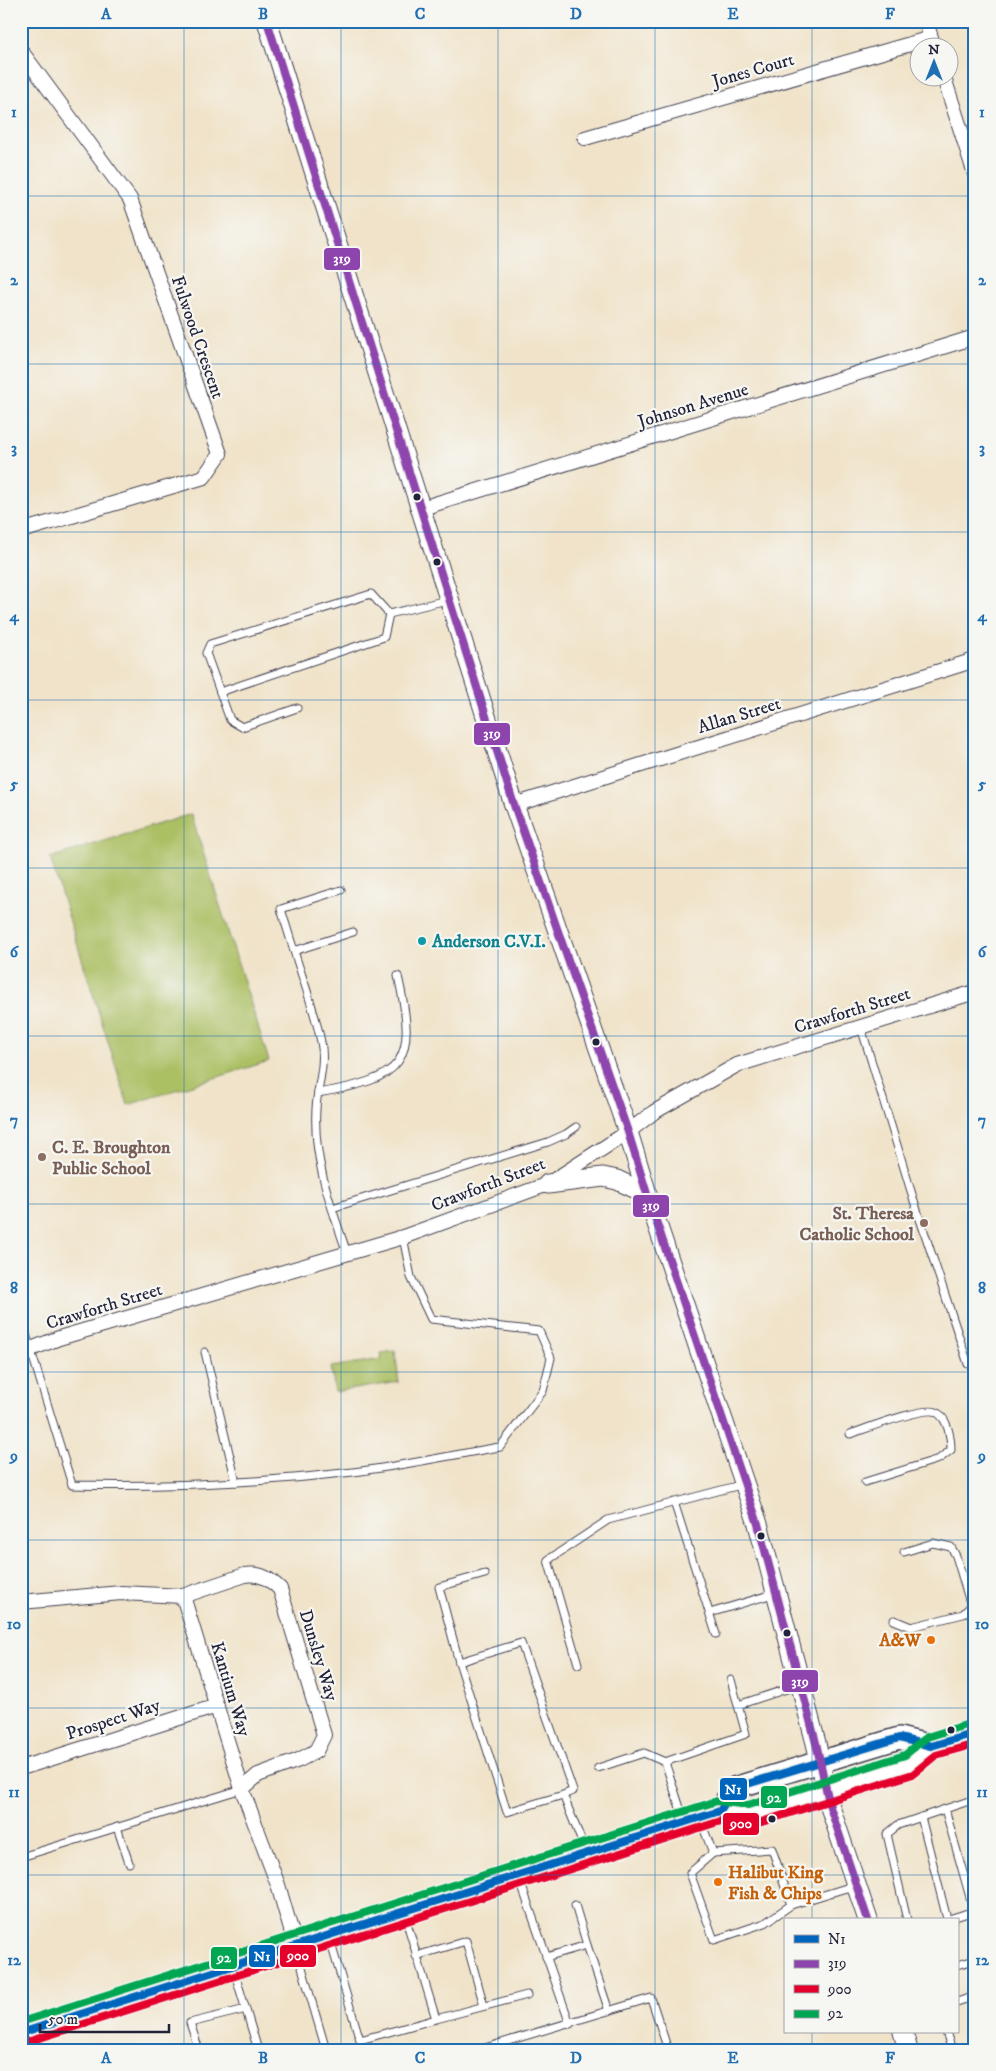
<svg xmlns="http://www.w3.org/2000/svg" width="996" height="2071" font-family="'IM FELL DW Pica',serif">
	<rect width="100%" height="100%" fill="#f6f6f2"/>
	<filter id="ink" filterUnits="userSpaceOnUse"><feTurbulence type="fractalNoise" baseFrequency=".02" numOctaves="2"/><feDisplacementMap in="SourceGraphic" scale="10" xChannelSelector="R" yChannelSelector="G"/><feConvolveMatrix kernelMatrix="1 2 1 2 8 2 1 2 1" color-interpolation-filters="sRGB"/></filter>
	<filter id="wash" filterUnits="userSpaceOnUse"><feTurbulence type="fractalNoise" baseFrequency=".0096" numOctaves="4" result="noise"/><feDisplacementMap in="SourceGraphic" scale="20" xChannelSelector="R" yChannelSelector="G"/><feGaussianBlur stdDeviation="1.12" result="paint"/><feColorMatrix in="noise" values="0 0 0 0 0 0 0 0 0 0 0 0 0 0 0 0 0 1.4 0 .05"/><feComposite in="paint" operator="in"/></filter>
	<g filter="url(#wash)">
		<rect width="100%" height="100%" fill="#f0e3c9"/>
		<!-- green -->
		<g fill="#abbf63" stroke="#66704f">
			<polygon points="191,814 269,1061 128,1105 50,858"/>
			<polygon points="395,1351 399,1382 335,1392 331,1367 382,1359 381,1353"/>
		</g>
	</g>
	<g filter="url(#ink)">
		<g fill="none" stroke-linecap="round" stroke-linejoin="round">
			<defs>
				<g id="lane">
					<polygon points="371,594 389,614 384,637 220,692 206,653 210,644"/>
					<polyline points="389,614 447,600"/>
					<polyline points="220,692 230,720 242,727 297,708"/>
					<polyline points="294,951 281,909 341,890"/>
					<polyline points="861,1027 914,1201 968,1364"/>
					<path d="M 318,1093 C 405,1078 418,1063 398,976"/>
					<polyline points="332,1208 548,1142 566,1134 576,1127"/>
					<path d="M 347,1253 C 331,1206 313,1160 316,1109 C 317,1087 326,1064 321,1042 C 315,1011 303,980 294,951 L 353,932"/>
					<path d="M 21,1318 L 72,1485 C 166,1487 260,1483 353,1472 C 402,1466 451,1455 500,1447 L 543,1391 L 551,1358 L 539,1331 L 431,1319 L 411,1277 L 403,1237"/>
					<polyline points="205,1352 236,1482"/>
					<path d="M 850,1434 C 865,1429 925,1406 936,1412 C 948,1418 951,1438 951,1450 L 939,1459 L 865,1482"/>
					<polyline points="674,1502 716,1634"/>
					<polyline points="710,1613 776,1593"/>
					<polyline points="894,1620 911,1627 963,1614 971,1606 956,1556 951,1547 933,1543 904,1552"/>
					<polyline points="459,1662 439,1587 485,1574"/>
					<polyline points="578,1664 548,1560 608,1520 744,1484"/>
					<polyline points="738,1705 799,1685"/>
					<polyline points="598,1768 644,1753 665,1762"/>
					<polyline points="563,1795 573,1791 521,1643 459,1662 507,1812 563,1795 586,1852"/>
					<polyline points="975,1799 945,1809 975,1915"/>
					<polyline points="921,1817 947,1919"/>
					<polyline points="700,1819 713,1853 772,1849 791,1905 856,1885"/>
					<polyline points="684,1820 665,1762 746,1734 731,1680"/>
					<polyline points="117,1827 129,1863"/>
					<polyline points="713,1853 690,1873 714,1940 765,1923 791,1905"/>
					<polyline points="21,1857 242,1789"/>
					<polyline points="519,1878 570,2024"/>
					<polyline points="404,1913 436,2019 527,1995"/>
					<polyline points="907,1920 887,1834 898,1825 945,1809"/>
					<polyline points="946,1920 974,1911"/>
					<polyline points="329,1937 360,2040 436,2019"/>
					<polyline points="587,1945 609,2011"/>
					<polyline points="296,1947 326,2050"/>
					<polyline points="416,1956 466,1941 484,2006"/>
					<polyline points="546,1957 587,1945 575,1905"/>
					<polyline points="957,1965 975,1960"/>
					<polyline points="233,1967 258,2050"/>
					<polyline points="957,2002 975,1996"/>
					<polyline points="946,2032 952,2050"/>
					<polyline points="199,2050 190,2023 246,2009"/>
					<polyline points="478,2050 651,1998 668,2050"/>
				</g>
				<g id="street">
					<polyline points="926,21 934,48"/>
					<polyline points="21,51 130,199 220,454 204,477 21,531"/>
					<polyline points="944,78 975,174"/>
					<polyline points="585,138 931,38"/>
					<polyline points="422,508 975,337"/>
					<polyline points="514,805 975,660"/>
					<polyline points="21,1353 59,1338 403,1237 548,1184 628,1132 654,1112 737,1065 975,992"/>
					<path d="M 183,1596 L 245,1575 C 260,1573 269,1578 280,1589 L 324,1735 L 316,1751 L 299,1760 L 258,1775 L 242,1789"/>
					<polyline points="21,1602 121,1593 183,1596 242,1789 278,1885 296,1947"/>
					<polyline points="21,1768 217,1706"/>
				</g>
				<g id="secondary">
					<polyline points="267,21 514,805 628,1132 647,1194 758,1524 816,1743 830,1807 868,1920"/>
					<polyline points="548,1184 603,1177 617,1180 647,1194"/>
					<polyline points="903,2032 908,2050"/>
				</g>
				<g id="primary">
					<polyline points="720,1811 734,1788 899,1738 931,1746"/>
					<polyline points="21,2033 720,1811 749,1815 910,1764 931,1746 975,1733"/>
				</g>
			</defs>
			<!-- lane casing -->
			<use href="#lane" stroke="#413f50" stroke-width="9"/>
			<!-- street casing -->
			<use href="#street" stroke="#413f50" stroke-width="16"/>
			<!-- secondary casing -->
			<use href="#secondary" stroke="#413f50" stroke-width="21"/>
			<!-- primary casing -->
			<use href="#primary" stroke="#413f50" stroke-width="24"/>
			<!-- lane -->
			<use href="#lane" stroke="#fff" stroke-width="7"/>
			<!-- street -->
			<use href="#street" stroke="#fff" stroke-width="14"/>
			<!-- secondary -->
			<use href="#secondary" stroke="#fff" stroke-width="19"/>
			<!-- primary -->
			<use href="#primary" stroke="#fff" stroke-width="21"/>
			<defs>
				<polyline id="bus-1" points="21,2033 720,1811 734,1788 899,1738 931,1746 975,1733"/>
				<polyline id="bus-2" points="267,21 514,805 628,1132 647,1194 758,1524 816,1743 830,1807 868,1920"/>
				<polyline id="bus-3" points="24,2043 721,1821 752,1825 913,1774 936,1755 975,1744"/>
				<polyline id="bus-4" points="21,2022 717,1801 748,1805 905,1755 927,1737 972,1723"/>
			</defs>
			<!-- bus-1 casing -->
			<use href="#bus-1" stroke="#f6f6f2" stroke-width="11"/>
			<!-- bus-2 casing -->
			<use href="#bus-2" stroke="#f6f6f2" stroke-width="11"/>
			<!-- bus-3 casing -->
			<use href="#bus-3" stroke="#f6f6f2" stroke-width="11"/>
			<!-- bus-4 casing -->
			<use href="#bus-4" stroke="#f6f6f2" stroke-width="11"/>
			<!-- bus-1 -->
			<use href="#bus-1" stroke="#0065bd" stroke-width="8"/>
			<!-- bus-2 -->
			<use href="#bus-2" stroke="#8e44ad" stroke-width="8"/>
			<!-- bus-3 -->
			<use href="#bus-3" stroke="#e4002b" stroke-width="8"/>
			<!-- bus-4 -->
			<use href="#bus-4" stroke="#00a651" stroke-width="8"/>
		</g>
	</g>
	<!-- grid -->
	<path fill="none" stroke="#1f6fb2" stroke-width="1" stroke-opacity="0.55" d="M 184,21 L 184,2050M 341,21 L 341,2050M 498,21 L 498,2050M 655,21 L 655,2050M 812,21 L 812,1920M 21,196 L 975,196M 21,364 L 975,364M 21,532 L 975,532M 21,700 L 975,700M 21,868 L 975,868M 21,1036 L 975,1036M 21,1204 L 975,1204M 21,1372 L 975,1372M 21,1540 L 975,1540M 21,1708 L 975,1708M 21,1875 L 975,1875M 812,2032 L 812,2050"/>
	<!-- markers -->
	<g fill="#22223b" stroke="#f6f6f2" stroke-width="2">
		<circle cx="417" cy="497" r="4.5"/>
		<circle cx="437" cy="562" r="4.5"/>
		<circle cx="596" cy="1042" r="4.5"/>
		<circle cx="761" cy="1536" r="4.5"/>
		<circle cx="787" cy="1633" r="4.5"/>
		<circle cx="951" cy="1730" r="4.5"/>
		<circle cx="772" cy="1819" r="4.5"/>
	</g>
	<circle fill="#0f9aa8" stroke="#f6f6f2" stroke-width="2" cx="422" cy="941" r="5"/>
	<g fill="#8d6e63" stroke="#f6f6f2" stroke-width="2">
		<circle cx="42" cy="1157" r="5"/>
		<circle cx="924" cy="1223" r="5"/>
	</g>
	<g fill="#e8710a" stroke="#f6f6f2" stroke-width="2">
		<circle cx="931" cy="1640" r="5"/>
		<circle cx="718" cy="1882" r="5"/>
	</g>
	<g text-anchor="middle" stroke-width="4.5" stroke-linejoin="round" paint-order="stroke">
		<!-- street labels -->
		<g font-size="18" fill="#22223b" stroke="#f6f6f2">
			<text transform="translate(753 70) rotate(-16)" y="6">Jones Court</text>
			<text transform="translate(198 337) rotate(71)" y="6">Fulwood Crescent</text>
			<text transform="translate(693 405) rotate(-17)" y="6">Johnson Avenue</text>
			<text transform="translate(739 715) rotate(-17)" y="6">Allan Street</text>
			<text transform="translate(852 1010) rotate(-17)" y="6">Crawforth Street</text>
			<text transform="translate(488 1184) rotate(-21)" y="6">Crawforth Street</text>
			<text transform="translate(104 1306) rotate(-17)" y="6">Crawforth Street</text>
			<text transform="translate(319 1655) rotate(73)" y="6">Dunsley Way</text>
			<text transform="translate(231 1689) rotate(73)" y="6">Kantium Way</text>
			<text transform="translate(113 1719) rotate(-18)" y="6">Prospect Way</text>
		</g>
		<!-- culture labels -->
		<g font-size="18" font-weight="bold" fill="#0d838f" stroke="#f6f6f2" text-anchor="start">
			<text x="432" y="947">Anderson C.V.I.</text>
		</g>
		<!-- education labels -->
		<g font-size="18" font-weight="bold" fill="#785e54" stroke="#f6f6f2" text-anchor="start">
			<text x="52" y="1153">C. E. Broughton<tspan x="52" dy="21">Public School</tspan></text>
			<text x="914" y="1219" text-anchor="end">St. Theresa<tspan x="914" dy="21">Catholic School</tspan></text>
		</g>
		<!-- food labels -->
		<g font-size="18" font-weight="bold" fill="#c56008" stroke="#f6f6f2" text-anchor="end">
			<text x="921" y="1646">A&amp;W</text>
			<text x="728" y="1878" text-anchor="start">Halibut King<tspan x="728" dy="21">Fish &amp; Chips</tspan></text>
		</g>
	</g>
	<g stroke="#f6f6f2" stroke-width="2">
		<rect x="323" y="247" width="38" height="24" rx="5" fill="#8e44ad"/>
		<rect x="473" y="722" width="38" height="24" rx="5" fill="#8e44ad"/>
		<rect x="632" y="1194" width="38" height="24" rx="5" fill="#8e44ad"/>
		<rect x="781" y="1669" width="38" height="24" rx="5" fill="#8e44ad"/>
		<rect x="719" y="1777" width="29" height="24" rx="5" fill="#0065bd"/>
		<rect x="760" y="1785" width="28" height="24" rx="5" fill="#00a651"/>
		<rect x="722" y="1812" width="38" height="24" rx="5" fill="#e4002b"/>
		<rect x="279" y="1944" width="38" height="24" rx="5" fill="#e4002b"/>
		<rect x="248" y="1944" width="28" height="24" rx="5" fill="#0065bd"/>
		<rect x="210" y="1946" width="28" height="24" rx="5" fill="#00a651"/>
	</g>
	<g font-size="14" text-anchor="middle" font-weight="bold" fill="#fff">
		<text x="342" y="263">319</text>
		<text x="492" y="738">319</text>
		<text x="651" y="1210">319</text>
		<text x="800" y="1686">319</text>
		<text x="733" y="1794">N1</text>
		<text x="774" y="1802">92</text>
		<text x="741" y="1828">900</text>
		<text x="298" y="1960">900</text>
		<text x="262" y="1961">N1</text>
		<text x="224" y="1962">92</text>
	</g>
	<!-- margin -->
	<rect width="996" height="2071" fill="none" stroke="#f6f6f2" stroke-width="55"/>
	<!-- legend -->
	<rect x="784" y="1918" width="175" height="115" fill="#f6f6f2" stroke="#a1a1a9"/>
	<rect x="794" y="1935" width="25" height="8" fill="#0065bd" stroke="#a1a1a9"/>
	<text x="828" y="1944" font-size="15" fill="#22223b">N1</text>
	<rect x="794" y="1960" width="25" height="8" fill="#8e44ad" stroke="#a1a1a9"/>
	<text x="828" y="1968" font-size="15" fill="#22223b">319</text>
	<rect x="794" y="1985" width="25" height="8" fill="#e4002b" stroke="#a1a1a9"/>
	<text x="828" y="1994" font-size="15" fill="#22223b">900</text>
	<rect x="794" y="2010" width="25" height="8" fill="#00a651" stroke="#a1a1a9"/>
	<text x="828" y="2018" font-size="15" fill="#22223b">92</text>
	<!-- north arrow -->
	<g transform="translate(934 62)"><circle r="24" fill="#f6f6f2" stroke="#a1a1a9"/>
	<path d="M0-4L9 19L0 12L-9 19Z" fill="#1f6fb2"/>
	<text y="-8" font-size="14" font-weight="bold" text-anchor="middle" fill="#22223b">N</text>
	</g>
	<!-- scale -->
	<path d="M40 2024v8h129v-8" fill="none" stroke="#22223b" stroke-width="2.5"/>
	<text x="48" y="2024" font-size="15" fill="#22223b" stroke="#f6f6f2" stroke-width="4" paint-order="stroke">50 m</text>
	<rect x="28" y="28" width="940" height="2016" fill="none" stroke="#1f6fb2" stroke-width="2"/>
	<g font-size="16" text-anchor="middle" font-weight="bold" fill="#1f6fb2">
		<text x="106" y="19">A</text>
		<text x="263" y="19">B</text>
		<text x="420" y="19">C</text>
		<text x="576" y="19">D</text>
		<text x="733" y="19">E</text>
		<text x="890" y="19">F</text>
		<text x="14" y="117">1</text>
		<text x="982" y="117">1</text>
		<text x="14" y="285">2</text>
		<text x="982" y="285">2</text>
		<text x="14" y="453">3</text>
		<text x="982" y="453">3</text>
		<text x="14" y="621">4</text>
		<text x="982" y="621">4</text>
		<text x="14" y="789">5</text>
		<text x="982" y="789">5</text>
		<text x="14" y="957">6</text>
		<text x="982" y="957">6</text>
		<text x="14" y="1125">7</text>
		<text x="982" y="1125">7</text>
		<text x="14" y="1293">8</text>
		<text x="982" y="1293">8</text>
		<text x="14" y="1461">9</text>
		<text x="982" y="1461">9</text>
		<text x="14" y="1629">10</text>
		<text x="982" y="1629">10</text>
		<text x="14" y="1797">11</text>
		<text x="982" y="1797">11</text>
		<text x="14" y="1965">12</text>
		<text x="982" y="1965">12</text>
		<text x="106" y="2063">A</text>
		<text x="263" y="2063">B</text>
		<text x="420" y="2063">C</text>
		<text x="576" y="2063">D</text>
		<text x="733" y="2063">E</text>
		<text x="890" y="2063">F</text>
	</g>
</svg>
